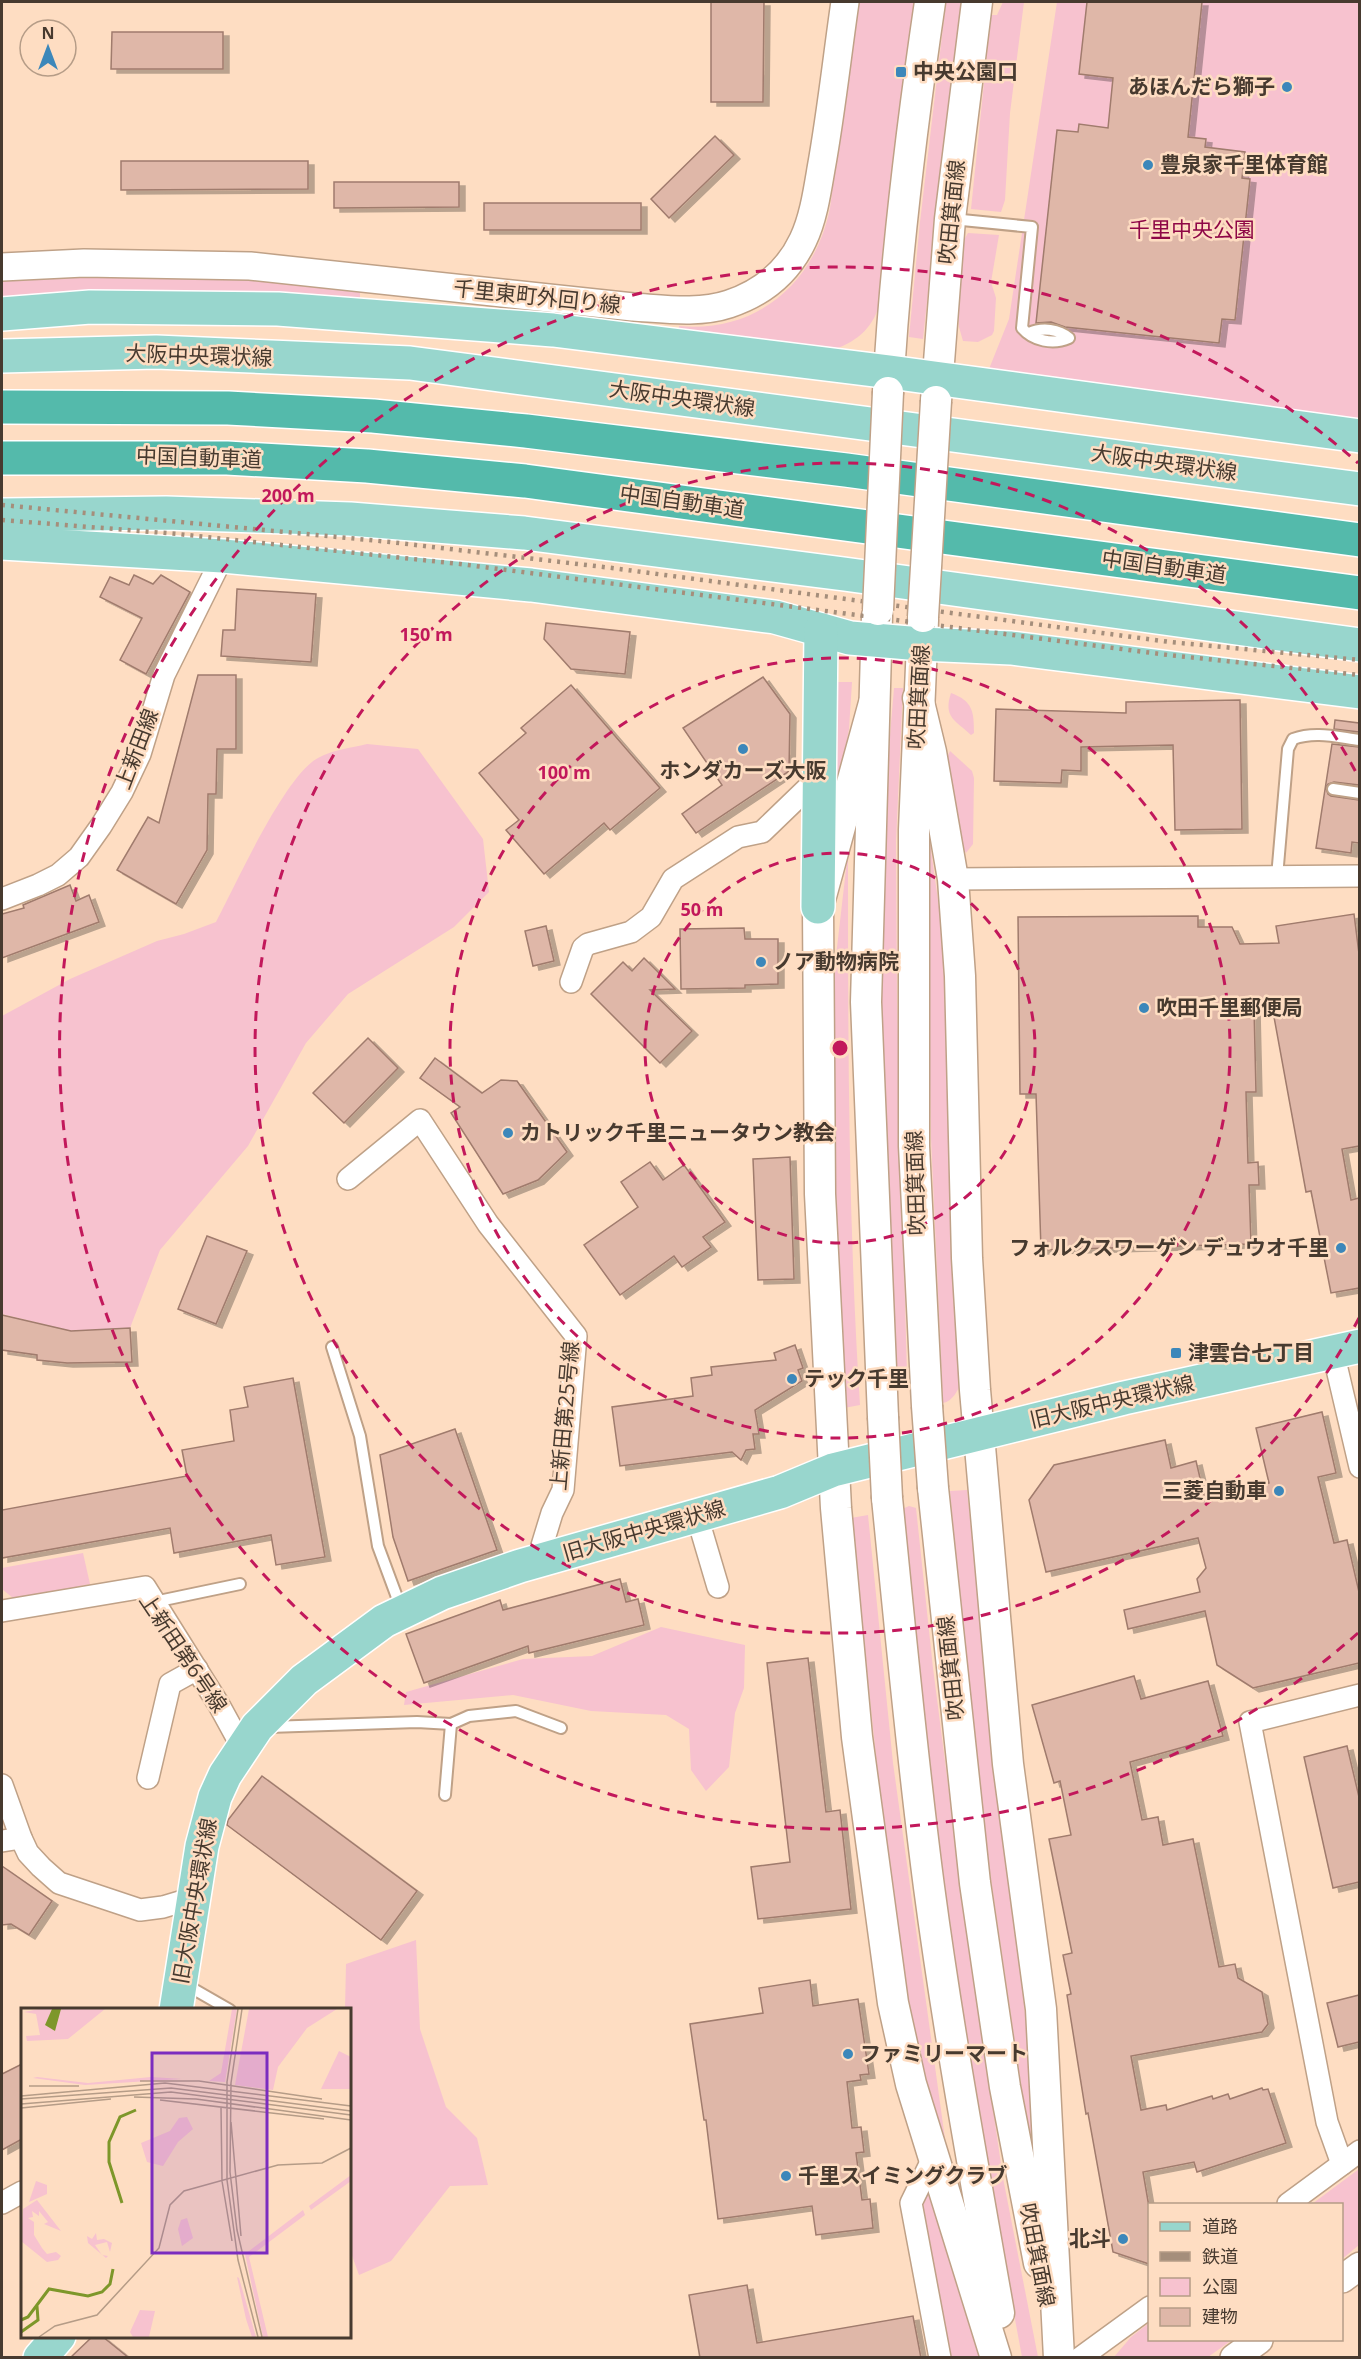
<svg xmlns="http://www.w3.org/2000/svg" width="1361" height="2359" font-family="'Open Sans','Noto Sans JP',sans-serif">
	<defs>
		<filter id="shadow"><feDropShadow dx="6" dy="4" stdDeviation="0" flood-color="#0004"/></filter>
	</defs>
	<rect width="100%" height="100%" fill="#feddc2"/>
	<!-- green -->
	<g fill="#f7c2cf">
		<path d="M 858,2 L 915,2 L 880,301 C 875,326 858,341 835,349 L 679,332 L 679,326 C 757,333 815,283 830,208 Z"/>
		<polygon points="946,2 963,2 946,124 923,339 909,337 920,222"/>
		<polygon points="1003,2 1024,2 1010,113 1005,200 1001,212 971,209 991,15 997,15"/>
		<polygon points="1057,2 1359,2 1359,423 989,369 1009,319"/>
		<polygon points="968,233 999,235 991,282 996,298 994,331 992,335 978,342 963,341 959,327 958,312 964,240"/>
		<polygon points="113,276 262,280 360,290 360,300 2,303 2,279"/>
		<polygon points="832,682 852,682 849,729 840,778 835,784"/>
		<polygon points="894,688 903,688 896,842 897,1001 907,1375 894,1374 880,982 886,783"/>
		<path d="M 951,693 C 973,701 974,712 974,733 L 971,735 C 955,720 943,717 951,693 Z"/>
		<path d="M 367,744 L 418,749 L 483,839 L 489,892 L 454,927 L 348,994 L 306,1043 L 248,1146 L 160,1250 L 130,1328 L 71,1331 L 2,1314 L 2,1016 L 70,979 L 157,941 L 184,934 L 216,922 C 235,886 285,775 318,758 C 332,750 351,748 367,744 Z"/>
		<polygon points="950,751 972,771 974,778 973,844 966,853 958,840 946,759"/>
		<path d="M 930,843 L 941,922 L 948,995 L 962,1382 C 957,1391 953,1401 943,1403 L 931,1138 L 928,959 Z"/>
		<path d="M 848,852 C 848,1036 848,1221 860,1405 L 844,1408 L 832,1091 L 833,982 Z"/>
		<polygon points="967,1490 993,1733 1019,1953 1030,2064 1036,2187 976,1776 950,1491"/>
		<polygon points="909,1506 916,1508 933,1668 964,1909 1003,2178 1038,2357 1022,2357 989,2180 946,1916 900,1510"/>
		<polygon points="868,1515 893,1763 950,2175 911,2029 892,1909 851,1518"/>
		<polygon points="83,1553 90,1584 54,1592 13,1598 2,1589 2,1568"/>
		<polygon points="661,1627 745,1645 744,1688 735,1713 729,1767 706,1791 691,1770 689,1729 666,1715 591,1711 513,1695 404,1705 406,1692 523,1659 592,1656"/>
		<polygon points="416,1940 420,2029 446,2107 477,2138 488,2185 450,2186 391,2261 359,2275 350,2250 350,2010 345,2009 346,1964"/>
		<polygon points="1359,2169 1359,2245 1342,2259 1342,2204 1312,2204"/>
		<polygon points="930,2185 980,2357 951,2357 922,2203"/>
		<polygon points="1149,2323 1150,2340 1232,2340 1208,2357 1114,2357 1131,2337"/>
	</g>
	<!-- building -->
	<g fill="#dfb7a8" stroke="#a07b6d" stroke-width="1.5" filter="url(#shadow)">
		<polygon points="711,2 764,2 763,102 711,102"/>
		<polygon points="1087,2 1202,2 1188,137 1206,139 1205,147 1245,152 1242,178 1250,179 1235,320 1222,319 1219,343 1065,327 1051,322 1036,323 1057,130 1078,132 1079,124 1108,128 1113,78 1079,74"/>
		<polygon points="112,32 223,32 223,69 111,69"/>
		<polygon points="715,136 734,155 669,218 651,199"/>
		<polygon points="121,161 308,161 308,189 121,190"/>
		<polygon points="334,182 459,182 459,207 334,208"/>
		<rect x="484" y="203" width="157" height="27"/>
		<polygon points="134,575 153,584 161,575 190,592 146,674 120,660 142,618 100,597 110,577 129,585"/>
		<polygon points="237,589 316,594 311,662 221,656 223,630 235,630"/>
		<polygon points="546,623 630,632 625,674 571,669 544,639"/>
		<polygon points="198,675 236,675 236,749 217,749 216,794 208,794 207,850 176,904 117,870 148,817 159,823"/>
		<polygon points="763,677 790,714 789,771 696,833 682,814 722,785 683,728"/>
		<polygon points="571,685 660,788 610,830 604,823 544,874 506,830 519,820 479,773 526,733 521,728"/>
		<polygon points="1240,700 1242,829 1175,830 1173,745 1081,747 1081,771 1062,770 1061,783 994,781 996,709 1126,713 1126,702"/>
		<polygon points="1335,720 1359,723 1359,732 1334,729"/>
		<polygon points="1332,744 1359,747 1359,785 1334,782 1328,784 1326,788 1328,794 1331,796 1359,800 1359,843 1352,842 1351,853 1316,848"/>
		<polygon points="70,885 76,901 89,895 99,922 2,958 2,914 24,908 23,905"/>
		<polygon points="1354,914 1359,954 1359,1146 1342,1149 1351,1200 1359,1198 1359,1288 1331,1293 1311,1191 1306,1192 1272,1006 1254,1008 1256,1092 1246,1092 1248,1163 1258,1162 1259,1185 1249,1185 1251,1244 1041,1250 1036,1094 1020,1094 1018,917 1198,916 1198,927 1232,927 1240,944 1279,943 1276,926"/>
		<polygon points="546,926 554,961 533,966 525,931"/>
		<polygon points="744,928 745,939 778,939 778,984 745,985 745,988 681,989 680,929"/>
		<polygon points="644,958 675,989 650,990 692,1031 660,1063 591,994 623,962 632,971"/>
		<polygon points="368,1038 398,1068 344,1123 313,1093"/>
		<polygon points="435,1058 482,1093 501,1080 517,1081 567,1152 538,1180 503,1194 451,1113 460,1107 420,1078"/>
		<polygon points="790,1157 794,1279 758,1280 753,1159"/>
		<polygon points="650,1162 663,1180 684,1165 725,1222 703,1237 711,1247 682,1267 674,1256 620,1295 584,1245 638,1207 621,1182"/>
		<polygon points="207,1236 247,1251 216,1324 178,1309"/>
		<polygon points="2,1315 71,1331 130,1328 132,1362 67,1363 37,1360 37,1355 2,1350"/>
		<polygon points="795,1345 803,1368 798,1370 802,1381 755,1410 759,1434 753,1434 755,1449 746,1450 741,1460 732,1452 620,1466 612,1407 693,1396 691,1378 712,1375 711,1367 776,1360 774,1353"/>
		<polygon points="293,1378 325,1557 276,1565 271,1535 174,1553 170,1528 2,1558 2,1510 187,1476 182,1450 234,1441 230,1410 248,1407 244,1387"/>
		<polygon points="1322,1412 1336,1473 1318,1477 1334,1543 1347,1540 1359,1592 1359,1663 1253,1688 1217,1665 1205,1611 1128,1629 1124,1610 1200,1592 1197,1579 1206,1568 1198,1538 1046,1572 1029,1500 1054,1465 1165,1440 1171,1468 1196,1461 1205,1499 1269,1483 1256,1428"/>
		<polygon points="455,1429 497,1550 408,1581 393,1537 380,1455"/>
		<polygon points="620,1579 626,1602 638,1599 644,1625 529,1653 528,1646 424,1683 406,1634 500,1600 503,1610"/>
		<polygon points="808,1658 826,1812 840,1810 851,1909 758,1919 751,1867 790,1862 767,1663"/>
		<polygon points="1134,1676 1141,1699 1208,1681 1223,1736 1130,1762 1142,1820 1158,1817 1163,1845 1193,1839 1219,1967 1235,1964 1238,1978 1262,1992 1268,2024 1262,2032 1131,2056 1141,2110 1166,2105 1167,2110 1212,2096 1213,2099 1228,2094 1230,2099 1262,2088 1263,2090 1268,2089 1286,2143 1197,2172 1194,2162 1143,2172 1149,2207 1149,2264 1113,2252 1088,2113 1086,2114 1067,1995 1071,1994 1063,1955 1072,1953 1049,1839 1071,1835 1060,1781 1054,1783 1032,1705"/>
		<polygon points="1347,1746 1359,1797 1359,1882 1333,1888 1304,1757"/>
		<polygon points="262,1776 417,1891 381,1940 227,1825 228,1820"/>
		<polygon points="2,1866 52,1901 29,1935 11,1924 2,1925"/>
		<polygon points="810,1980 813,2006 858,1999 869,2074 860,2075 861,2080 847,2082 852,2128 861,2127 864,2152 856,2153 862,2200 870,2199 873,2228 816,2235 812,2206 718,2219 706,2120 704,2120 690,2024 763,2013 759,1988"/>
		<polygon points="1359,1995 1359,2042 1338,2047 1327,2003"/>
		<polygon points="22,2064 22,2139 2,2150 2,2074"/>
		<polygon points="747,2285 757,2343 913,2316 921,2358 700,2358 689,2295"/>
		<polygon points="92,2337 103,2337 129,2358 70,2358"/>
	</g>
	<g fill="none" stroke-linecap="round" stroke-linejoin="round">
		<defs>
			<g id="service">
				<path d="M 952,219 L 1032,227 L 1022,328 C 1033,341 1053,345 1069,338 C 1059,329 1042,327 1029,333"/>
				<polyline points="1333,789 1360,793"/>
				<path d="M 1277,877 L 1288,749 L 1293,739 C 1315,731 1336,737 1360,740"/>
				<polyline points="332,1347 360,1436 378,1546 401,1608"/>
				<polyline points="154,1602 240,1584"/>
				<polyline points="269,1727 417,1722 451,1724 469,1716 516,1711 561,1728"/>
				<polyline points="445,1795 451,1724"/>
				<polyline points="183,1983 230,2010"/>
			</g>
			<g id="minor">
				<polyline points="953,879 1360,876"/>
				<polyline points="2,899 38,885 58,875 79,857 101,826 122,792 140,754 164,675 223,556"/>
				<polyline points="571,982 583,948 588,944 631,932 651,917 673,879 738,837 762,832 818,778"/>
				<polyline points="348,1179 420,1120 488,1224 576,1336 563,1490 552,1513 537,1562"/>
				<polyline points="1333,1352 1360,1467"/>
				<polyline points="697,1516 718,1587"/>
				<polyline points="2,1611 145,1587 219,1705 242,1747"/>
				<polyline points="148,1778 170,1684 197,1669"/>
				<polyline points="2,1785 21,1838 28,1853 41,1867 59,1883 140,1910 163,1907 193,1898"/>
				<polyline points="2,1841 21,1838"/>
				<polyline points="933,2158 911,2203 940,2358"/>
				<polyline points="1342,2164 1327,2122 1250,1722 1360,1695"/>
				<polyline points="2,2203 22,2192"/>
				<polyline points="1288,2204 1360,2151"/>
				<polyline points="1080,2358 1150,2307"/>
			</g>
			<g id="tertiary">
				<path d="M 2,267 L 84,263 L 250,266 L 633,307 C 665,309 699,314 729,304 C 762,293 788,272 803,240 C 813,219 817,193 821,169 C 831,114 837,57 845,2"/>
				<polyline points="1342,2279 1360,2266"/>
				<polyline points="1234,2358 1259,2340"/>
			</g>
			<g id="secondary">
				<path d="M 888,392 C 895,262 911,131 930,2"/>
				<polyline points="936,401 950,219 977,2"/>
				<polyline points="877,616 866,1002 883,1417"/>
				<polyline points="923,620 914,830 914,1146 927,1406"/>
				<polyline points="918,698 931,752 953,879 960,976 967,1258 975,1390 1008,1764 1041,2009 1059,2358"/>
				<polyline points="874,703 818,907 820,1194 836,1508 857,1737 893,2003 911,2084 996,2358"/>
				<polyline points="933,1488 975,1883 1005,2087 1039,2263"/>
				<path d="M 887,1498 C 900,1628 912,1758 929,1887 C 948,2030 974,2171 999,2313"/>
			</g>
			<g id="primary">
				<polyline points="2,314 90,307 278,309 553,330 890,372 1360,436"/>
				<polyline points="2,356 156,352 410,363 1360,489"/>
				<polyline points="2,515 166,513 350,519 524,533 844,574 1360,645"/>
				<polyline points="2,543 223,556 531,585 775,617 850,638 921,644 1011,648 1360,692"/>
				<polyline points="818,907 821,630"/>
				<polyline points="176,2010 202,1846 215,1797 225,1775 257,1727 304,1680 384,1621 442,1593 520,1566 780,1492 833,1470 1124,1398 1360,1346"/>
				<polyline points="40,2358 59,2336"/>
			</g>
			<g id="motorway">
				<polyline points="2,407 228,408 373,416 526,431 846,470 1360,540"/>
				<polyline points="2,458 227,458 367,466 525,481 1360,593"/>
			</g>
		</defs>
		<!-- service casing -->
		<use href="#service" stroke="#bfa187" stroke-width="14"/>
		<!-- minor casing -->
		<use href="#minor" stroke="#bfa187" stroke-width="24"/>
		<!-- tertiary casing -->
		<use href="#tertiary" stroke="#bfa187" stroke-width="30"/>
		<!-- secondary casing -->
		<use href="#secondary" stroke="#bfa187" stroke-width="33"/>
		<!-- primary casing -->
		<use href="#primary" stroke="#fff" stroke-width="36"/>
		<!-- motorway casing -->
		<use href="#motorway" stroke="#fff" stroke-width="36"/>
		<!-- service -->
		<use href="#service" stroke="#fff" stroke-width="10"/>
		<!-- minor -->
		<use href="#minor" stroke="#fff" stroke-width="21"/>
		<!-- tertiary -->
		<use href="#tertiary" stroke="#fff" stroke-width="27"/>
		<!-- secondary -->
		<use href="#secondary" stroke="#fff" stroke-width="30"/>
		<!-- primary -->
		<use href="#primary" stroke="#98d6cd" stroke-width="33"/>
		<!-- motorway -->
		<use href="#motorway" stroke="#54baab" stroke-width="33"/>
		<!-- rail -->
		<g stroke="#a58e7b" stroke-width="4.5" stroke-dasharray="3 6" stroke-linecap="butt">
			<polyline points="2,505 390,542 612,568 1170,642 1360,660"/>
			<polyline points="2,520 178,534 460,564 1168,655 1360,675"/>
		</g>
		<defs>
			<g id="secondary-bridge">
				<polyline points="878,610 888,392"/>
				<polyline points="923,617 936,401"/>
				<polyline points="927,1406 933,1488"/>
				<polyline points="883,1417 887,1498"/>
			</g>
		</defs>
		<!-- secondary-bridge casing -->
		<use href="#secondary-bridge" stroke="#bfa187" stroke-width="33" stroke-linecap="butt"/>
		<!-- secondary-bridge -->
		<use href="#secondary-bridge" stroke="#fff" stroke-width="30"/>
	</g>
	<!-- distance rings -->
	<g fill="none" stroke="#c2185b" stroke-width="3" stroke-dasharray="10 8">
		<circle cx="840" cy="1048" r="195"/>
		<circle cx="840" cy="1048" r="390"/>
		<path d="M1359 1318A585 585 0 1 1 1359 778"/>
		<path d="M1358 1633A781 781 0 1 1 1358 463"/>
	</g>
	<!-- markers -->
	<g fill="#3c87ba" stroke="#feddc2" stroke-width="2">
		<rect x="895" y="66" width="12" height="12" rx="3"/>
		<circle cx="1287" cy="87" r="6"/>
		<circle cx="1148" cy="165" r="6"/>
		<circle cx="743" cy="749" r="6"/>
		<circle cx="761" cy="962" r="6"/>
		<circle cx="1144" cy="1008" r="6"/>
		<circle cx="508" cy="1133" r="6"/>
		<circle cx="1341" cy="1248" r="6"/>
		<rect x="1170" y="1347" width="12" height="12" rx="3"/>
		<circle cx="792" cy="1379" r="6"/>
		<circle cx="1279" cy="1491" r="6"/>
		<circle cx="848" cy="2054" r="6"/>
		<circle cx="786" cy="2176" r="6"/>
		<circle cx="1123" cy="2239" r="6"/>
	</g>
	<g text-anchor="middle" stroke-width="5" stroke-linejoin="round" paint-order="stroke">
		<!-- poi labels -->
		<g font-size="21" font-weight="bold" fill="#473a2f" stroke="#feddc2" text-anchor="start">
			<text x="913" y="79">中央公園口</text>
			<text x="1275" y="94" text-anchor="end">あほんだら獅子</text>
			<text x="1160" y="172">豊泉家千里体育館</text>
			<text x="743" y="778" text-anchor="middle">ホンダカーズ大阪</text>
			<text x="773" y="969">ノア動物病院</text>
			<text x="1156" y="1015">吹田千里郵便局</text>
			<text x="520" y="1140">カトリック千里ニュータウン教会</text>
			<text x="1329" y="1255" text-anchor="end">フォルクスワーゲン デュウオ千里</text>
			<text x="1188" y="1360">津雲台七丁目</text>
			<text x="804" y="1386">テック千里</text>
			<text x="1267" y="1498" text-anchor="end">三菱自動車</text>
			<text x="860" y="2061">ファミリーマート</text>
			<text x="798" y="2183">千里スイミングクラブ</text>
			<text x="1111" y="2246" text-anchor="end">北斗</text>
		</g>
		<!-- street labels -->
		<g font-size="21" fill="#473a2f" stroke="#feddc2">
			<text transform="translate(952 212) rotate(-84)" y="7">吹田箕面線</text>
			<text transform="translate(537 297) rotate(6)" y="7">千里東町外回り線</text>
			<text transform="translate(199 356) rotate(2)" y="7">大阪中央環状線</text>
			<text transform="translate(682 399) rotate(8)" y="7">大阪中央環状線</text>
			<text transform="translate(199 458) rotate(2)" y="7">中国自動車道</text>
			<text transform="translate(1164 463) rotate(8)" y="7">大阪中央環状線</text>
			<text transform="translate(682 502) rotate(8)" y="7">中国自動車道</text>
			<text transform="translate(1164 567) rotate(8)" y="7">中国自動車道</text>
			<text transform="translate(919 697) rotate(-87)" y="7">吹田箕面線</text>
			<text transform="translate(137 749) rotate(-69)" y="7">上新田線</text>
			<text transform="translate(916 1183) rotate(-92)" y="7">吹田箕面線</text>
			<text transform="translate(1112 1402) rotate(-13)" y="7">旧大阪中央環状線</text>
			<text transform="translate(565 1416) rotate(-85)" y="7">上新田第25号線</text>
			<text transform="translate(644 1531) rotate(-16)" y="7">旧大阪中央環状線</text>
			<text transform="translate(183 1653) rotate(56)" y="7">上新田第6号線</text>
			<text transform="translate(951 1668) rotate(-96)" y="7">吹田箕面線</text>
			<text transform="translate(195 1901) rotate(-80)" y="7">旧大阪中央環状線</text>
			<text transform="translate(1037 2255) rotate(79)" y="7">吹田箕面線</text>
		</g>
		<!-- park labels -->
		<g font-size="21" fill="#8e0746" stroke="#feddc2">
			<text x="1192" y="237">千里中央公園</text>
		</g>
	</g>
	<!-- overview -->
	<g transform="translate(21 2008)">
		<rect width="330" height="330" fill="#feddc2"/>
		<path d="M 18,1 L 84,1 L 47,31 L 6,33 L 5,28 L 19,27 L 15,6 L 3,4 ZM 211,1 L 216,1 L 204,74 L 188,73 L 200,65 ZM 228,1 L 316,1 L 286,20 L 257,59 L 252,82 L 214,77 ZM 318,43 L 330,49 L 330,81 L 300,81 ZM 16,69 L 67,75 L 130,69 L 161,71 L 64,77 L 12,70 ZM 166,109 L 172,121 L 157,134 L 142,158 L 126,154 L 120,135 L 149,123 L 158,110 ZM 330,167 L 330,173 L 290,202 L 288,198 ZM 15,173 L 26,177 L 26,186 L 8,194 ZM 16,192 L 40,223 L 23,216 L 27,214 L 18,203 L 18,208 L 11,203 L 12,209 L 7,210 L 13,214 L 13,227 L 21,240 L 26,246 L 35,244 L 40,248 L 37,252 L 26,254 L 0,233 L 2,201 ZM 282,202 L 284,207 L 228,249 L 247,329 L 242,329 L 224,246 ZM 166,210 L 172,230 L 161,238 L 157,221 L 160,212 ZM 75,225 L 76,232 L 83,231 L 91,235 L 89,244 L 86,234 L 74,237 L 81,247 L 87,248 L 85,250 L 67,235 L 66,228 L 71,231 ZM 216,269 L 218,270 L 235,329 L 231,329 L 225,311 ZM 119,302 L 134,303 L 128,329 L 112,329 L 109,324 Z" fill="#f7c2cf"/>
		<path d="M 31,1 L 40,1 L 34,23 L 24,17 Z" fill="#7d972a"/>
		<path fill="none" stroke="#7d972a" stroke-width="3" d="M 101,195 L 88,154 L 88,134 L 99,109 L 115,102M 0,312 L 7,309 L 28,281 L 67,288 L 81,284 L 89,276 L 92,261M 0,324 L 17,312 L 16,298"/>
		<path fill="none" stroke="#b59c87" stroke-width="1.5" d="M 217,1 L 206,74 L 206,172 L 217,252 L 237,329M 221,1 L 210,75 L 209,164 L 216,222 L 241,329M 119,73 L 178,73 L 301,91M 8,78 L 58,78M 0,88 L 144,75 L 330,98M 113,89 L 175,91 L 330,112M 0,91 L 150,80 L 330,103M 139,92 L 303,111M 0,96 L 150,84 L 330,107M 200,99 L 201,173 L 211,233M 0,100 L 90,91M 210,114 L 220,228M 18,329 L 34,318 L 76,307 L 138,240 L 149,197 L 163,183 L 257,157 L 301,155 L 330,140"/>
		<path fill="#7b2cbf" fill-opacity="0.15" stroke="#7b2cbf" stroke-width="3" d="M 131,45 L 246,45 L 246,245 L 131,245 Z"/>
		<rect width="330" height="330" fill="none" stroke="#473a2f" stroke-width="3"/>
	</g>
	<circle cx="840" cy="1048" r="9" fill="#c2185b" stroke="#feddc2" stroke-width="3"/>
	<g font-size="18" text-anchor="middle" font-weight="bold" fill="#c2185b" stroke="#feddc2" stroke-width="5" stroke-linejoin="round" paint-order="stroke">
		<text x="288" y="502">200 m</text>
		<text x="426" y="641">150 m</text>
		<text x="564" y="779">100 m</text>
		<text x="702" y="916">50 m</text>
	</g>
	<!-- border -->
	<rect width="1361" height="2359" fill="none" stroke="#473a2f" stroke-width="6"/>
	<!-- legend -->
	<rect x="1148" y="2203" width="195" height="138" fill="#feddc2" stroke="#b59c87" stroke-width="1.5"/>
	<rect x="1160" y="2222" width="30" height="9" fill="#98d6cd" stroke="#b59c87" stroke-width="1.5"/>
	<text x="1202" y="2233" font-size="18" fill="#473a2f">道路</text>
	<rect x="1160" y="2252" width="30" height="9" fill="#a58e7b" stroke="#b59c87" stroke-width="1.5"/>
	<text x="1202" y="2263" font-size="18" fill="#473a2f">鉄道</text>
	<rect x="1160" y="2278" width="30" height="18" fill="#f7c2cf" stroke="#b59c87" stroke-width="1.5"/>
	<text x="1202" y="2293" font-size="18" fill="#473a2f">公園</text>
	<rect x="1160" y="2308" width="30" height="18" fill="#dfb7a8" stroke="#b59c87" stroke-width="1.5"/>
	<text x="1202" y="2323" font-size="18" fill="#473a2f">建物</text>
	<!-- north arrow -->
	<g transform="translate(48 48)"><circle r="28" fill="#feddc2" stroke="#b59c87" stroke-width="1.5"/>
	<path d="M0-4.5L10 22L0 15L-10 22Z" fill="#3c87ba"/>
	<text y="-9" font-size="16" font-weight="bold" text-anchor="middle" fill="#473a2f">N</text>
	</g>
</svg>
